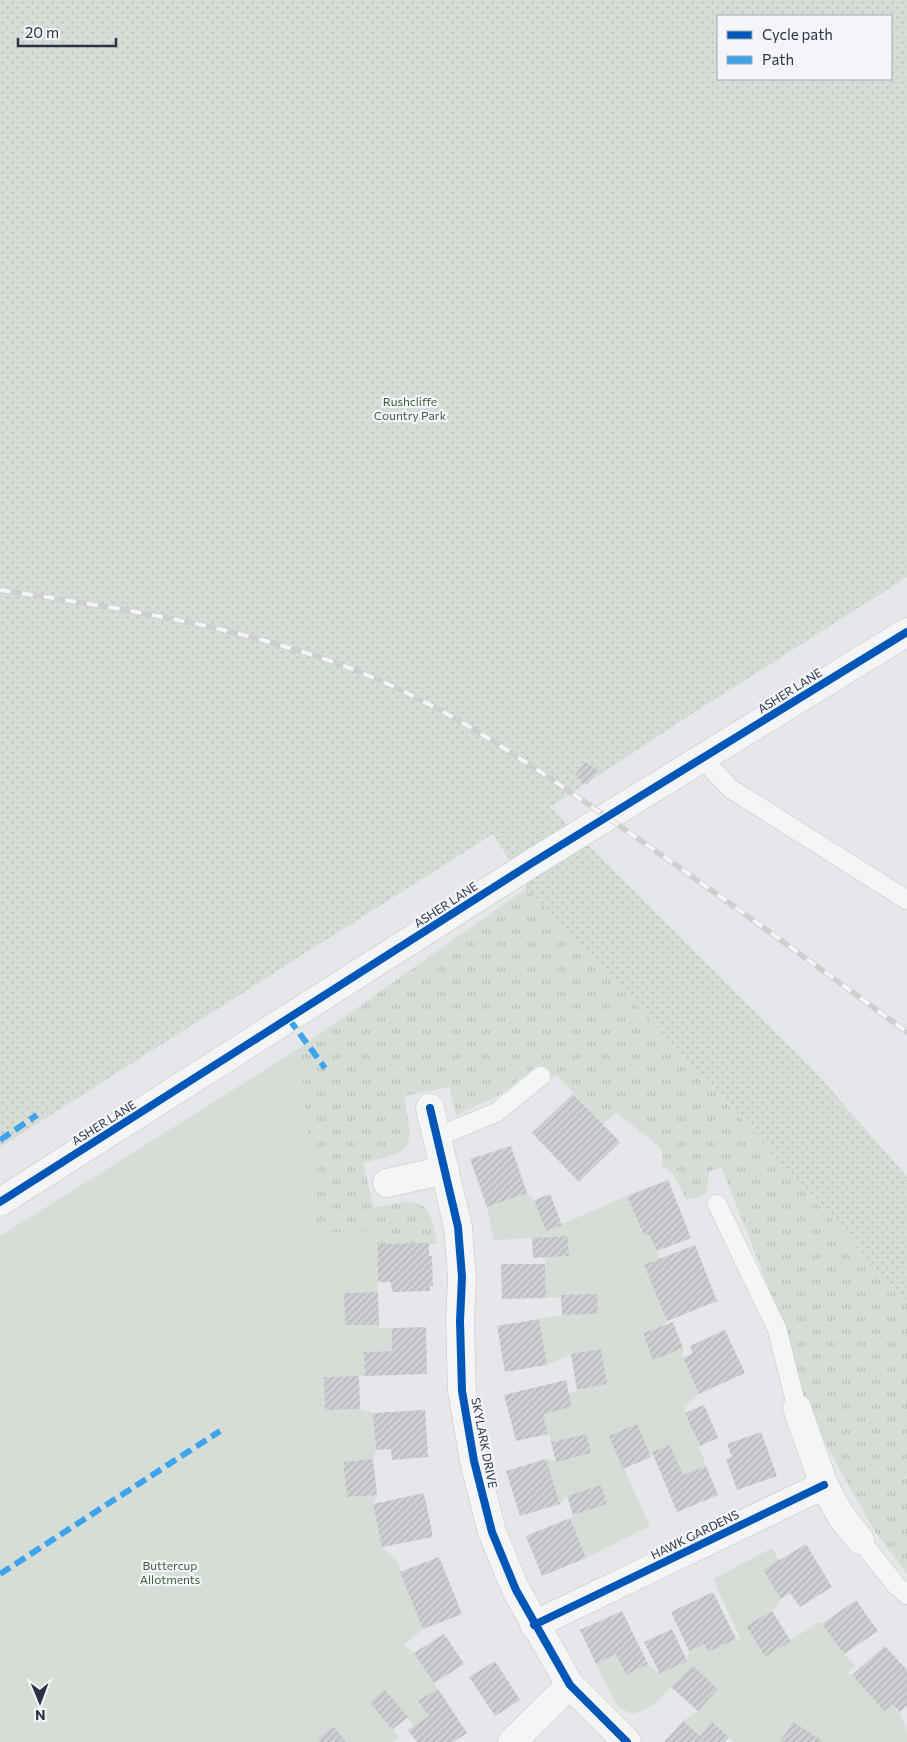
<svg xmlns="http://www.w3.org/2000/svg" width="907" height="1742" font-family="Commissioner,sans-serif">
	<defs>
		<pattern id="grass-tufts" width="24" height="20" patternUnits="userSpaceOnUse" patternTransform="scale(1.25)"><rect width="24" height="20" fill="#d5ddd6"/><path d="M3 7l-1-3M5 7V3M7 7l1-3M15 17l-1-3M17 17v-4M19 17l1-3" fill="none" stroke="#b7beb9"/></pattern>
		<pattern id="park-dots" width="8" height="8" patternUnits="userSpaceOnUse" patternTransform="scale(1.25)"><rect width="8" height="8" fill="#d5ddd6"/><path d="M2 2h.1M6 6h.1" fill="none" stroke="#b7beb9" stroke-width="1.8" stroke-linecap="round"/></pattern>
		<pattern id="building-hatch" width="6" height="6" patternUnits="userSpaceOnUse" patternTransform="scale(1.25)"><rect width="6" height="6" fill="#cdcfd2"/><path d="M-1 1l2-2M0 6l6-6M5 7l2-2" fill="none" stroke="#b0b2b6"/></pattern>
	</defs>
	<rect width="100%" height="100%" fill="#e5e7ea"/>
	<!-- grass -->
	<path fill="url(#grass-tufts)" d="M 527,888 L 710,1084 L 907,1303 L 907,1574 L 874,1530 L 804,1406 L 781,1319 L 721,1166 L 709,1172 L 707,1192 L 697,1198 L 686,1199 L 674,1175 L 662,1166 L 663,1159 L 661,1148 L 616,1112 L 603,1125 L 557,1075 L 553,1077 L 539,1064 L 498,1096 L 456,1115 L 449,1087 L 404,1096 C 412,1147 419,1150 363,1163 L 374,1208 C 417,1198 430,1195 437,1244 L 377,1244 L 376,1231 L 316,1234 L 300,1048 Z"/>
	<!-- park -->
	<path fill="url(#park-dots)" fill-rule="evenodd" d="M 0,0 L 907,0 L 907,577 L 701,708 L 550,807 L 818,1075 L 907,1177 L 907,1303 L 710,1084 L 527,888 L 493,834 L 0,1147 ZM 718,16 L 891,16 L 891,79 L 718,79 Z"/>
	<!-- garden -->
	<g fill="#d5ddd6">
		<polygon points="300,1048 316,1233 376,1231 378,1292 344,1293 345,1325 379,1325 380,1328 392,1328 392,1351 364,1352 365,1376 325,1377 325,1410 360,1409 373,1413 376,1450 373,1459 343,1462 347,1497 377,1495 373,1504 382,1547 397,1561 423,1629 404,1645 414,1653 438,1689 419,1701 429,1716 414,1726 385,1690 370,1702 399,1737 392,1742 346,1742 333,1726 318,1739 320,1742 0,1742 0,1236"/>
		<polygon points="527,1193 534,1200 546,1231 627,1196 643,1236 649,1234 660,1259 645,1265 667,1323 643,1334 653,1359 683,1348 683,1358 699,1394 684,1407 706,1466 683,1475 670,1445 652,1452 651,1457 637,1424 609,1436 650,1526 586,1558 570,1518 573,1515 607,1504 601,1486 567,1496 560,1504 546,1459 556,1462 590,1453 585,1434 551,1442 543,1414 572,1407 568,1393 607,1384 601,1349 571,1354 547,1365 539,1319 562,1315 598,1314 597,1294 546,1298 545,1257 569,1256 568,1236 494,1240 487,1207"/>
		<path d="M 772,1548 L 779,1561 L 763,1570 L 781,1599 L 772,1611 L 746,1626 L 765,1657 L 819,1622 L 822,1624 L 844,1654 L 856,1666 L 847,1674 L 852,1675 L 884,1711 L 893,1704 C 903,1715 907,1727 907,1742 L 822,1742 L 793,1722 L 780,1742 L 734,1742 L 712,1723 L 700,1736 L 683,1721 L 698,1711 L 718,1689 L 692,1665 L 657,1702 L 639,1712 L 631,1714 L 617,1705 L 596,1664 L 616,1654 L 626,1675 L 648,1664 L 660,1674 L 687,1661 L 689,1651 L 704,1644 L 708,1652 L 736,1639 L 741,1640 L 713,1579 Z"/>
	</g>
	<!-- building -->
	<g fill="url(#building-hatch)">
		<polygon points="586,762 598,771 587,785 575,775"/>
		<polygon points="573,1094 620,1142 579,1182 532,1133"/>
		<polygon points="511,1146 527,1193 487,1207 470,1159"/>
		<polygon points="668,1180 691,1238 657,1251 649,1234 644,1236 627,1196"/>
		<polygon points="550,1194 562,1225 546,1231 534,1200"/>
		<polygon points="568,1236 569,1256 533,1258 532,1238"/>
		<polygon points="429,1243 429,1256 432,1256 433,1286 430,1286 430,1291 392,1292 391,1282 378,1282 377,1244"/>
		<polygon points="695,1245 717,1301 667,1321 644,1265"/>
		<polygon points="501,1264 545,1264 546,1298 502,1299"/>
		<polygon points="378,1292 379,1325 345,1325 344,1293"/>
		<polygon points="597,1294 598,1314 562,1315 561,1295"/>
		<polygon points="539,1319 547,1365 505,1372 497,1326"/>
		<polygon points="673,1322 683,1348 653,1360 643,1333"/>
		<polygon points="426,1327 427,1374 365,1376 364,1352 392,1351 392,1328"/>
		<polygon points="725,1330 745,1373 699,1394 683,1358 693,1353 690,1346"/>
		<polygon points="601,1349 607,1384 577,1390 571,1354"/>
		<polygon points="359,1376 360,1409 325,1410 324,1377"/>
		<polygon points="566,1380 572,1407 543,1414 548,1434 516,1441 504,1395"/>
		<polygon points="704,1405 718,1438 700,1446 685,1413"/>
		<polygon points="425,1410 428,1457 392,1460 391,1449 376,1450 373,1413"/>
		<polygon points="637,1424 651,1457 623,1469 609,1436"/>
		<polygon points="761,1432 777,1476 737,1490 726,1459 732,1457 727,1444"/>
		<polygon points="586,1434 591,1453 556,1462 551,1442"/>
		<polygon points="670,1445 683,1475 706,1466 718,1495 677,1512 652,1452"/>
		<polygon points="373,1459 377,1495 347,1497 343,1462"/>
		<polygon points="546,1459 560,1504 520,1516 506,1471"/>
		<polygon points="601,1485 607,1504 573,1515 567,1496"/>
		<polygon points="424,1493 433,1537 382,1547 373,1504"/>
		<polygon points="570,1518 586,1558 542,1576 526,1536"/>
		<polygon points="806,1544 832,1587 800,1607 790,1593 781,1599 763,1570"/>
		<polygon points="439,1557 462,1614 423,1629 400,1572"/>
		<polygon points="713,1592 736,1639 708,1652 704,1644 689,1651 671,1612"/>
		<polygon points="856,1600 878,1631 844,1654 822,1624"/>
		<polygon points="622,1611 648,1664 626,1675 616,1654 596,1664 580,1630"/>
		<polygon points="772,1611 791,1641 765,1657 746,1626"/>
		<polygon points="672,1629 687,1661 660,1674 644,1642"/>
		<polygon points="444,1634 464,1664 434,1683 414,1653"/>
		<polygon points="885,1646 907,1670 907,1705 900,1712 893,1704 884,1711 852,1675"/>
		<polygon points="495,1661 520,1700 495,1716 469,1677"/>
		<polygon points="692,1665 718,1689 698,1711 671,1687"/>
		<polygon points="438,1689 467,1733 453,1742 417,1742 408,1730 429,1716 418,1701"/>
		<polygon points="385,1690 408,1717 392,1730 370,1702"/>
		<polygon points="683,1721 700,1736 712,1722 729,1737 725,1742 664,1742"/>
		<polygon points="793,1722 823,1741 822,1742 780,1742"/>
		<polygon points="333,1726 346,1742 320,1742 318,1739"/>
	</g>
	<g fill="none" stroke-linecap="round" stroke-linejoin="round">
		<defs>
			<g id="lane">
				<polyline points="705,757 712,769 731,789 907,900"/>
				<polyline points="437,1137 497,1112 541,1076"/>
				<polyline points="717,1204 777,1329 797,1408"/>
				<polyline points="860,1540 896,1585 907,1595"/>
			</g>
			<g id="street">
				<polyline points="430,1108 458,1227 462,1277 460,1321 462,1391 474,1461 492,1532 516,1590 570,1685 627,1742"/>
				<polyline points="387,1183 445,1170"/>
				<polyline points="0,1202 532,863 907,632"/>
				<polyline points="797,1408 824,1485 841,1516 860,1540"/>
				<polyline points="534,1625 824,1485"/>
				<polyline points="512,1742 570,1685"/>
			</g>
		</defs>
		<!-- lane casing -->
		<use href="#lane" stroke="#c3c5c8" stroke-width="20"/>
		<!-- street casing -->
		<use href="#street" stroke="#c3c5c8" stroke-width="29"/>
		<!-- lane -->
		<use href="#lane" stroke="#f4f5f6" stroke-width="19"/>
		<!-- street -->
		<use href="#street" stroke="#f4f5f6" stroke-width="28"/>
		<defs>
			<path id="rail" d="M 0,590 C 119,608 233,625 347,667 C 445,704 528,763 614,822 C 713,890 810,961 907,1032"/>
		</defs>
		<!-- rail casing -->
		<use href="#rail" stroke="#cecfd1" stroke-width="5.5"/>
		<!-- rail -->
		<use href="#rail" stroke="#f3f5f8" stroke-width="4" stroke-dasharray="11" stroke-linecap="butt"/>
		<!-- quiet -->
		<g stroke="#3ea3ec" stroke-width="6" stroke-dasharray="12 6" stroke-linecap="butt">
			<polyline points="289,1019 325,1068"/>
			<polyline points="0,1140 37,1115"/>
			<polyline points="0,1574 220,1431"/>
		</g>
		<defs>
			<g id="cycleway">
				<polyline points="430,1108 458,1227 462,1277 460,1321 462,1391 474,1461 492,1532 516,1590 570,1685 627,1742"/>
				<polyline points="0,1202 532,863 907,632"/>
				<polyline points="534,1625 824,1485"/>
			</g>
		</defs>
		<!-- cycleway casing -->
		<use href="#cycleway" stroke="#f3f5f8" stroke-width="11"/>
		<!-- cycleway -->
		<use href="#cycleway" stroke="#0057b8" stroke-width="8"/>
	</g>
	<g text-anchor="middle" stroke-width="4.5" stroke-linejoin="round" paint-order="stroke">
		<!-- park labels -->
		<g font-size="12" fill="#3d5e39" stroke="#f3f5f8">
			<text x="410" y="406">Rushcliffe<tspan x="410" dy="14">Country Park</tspan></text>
			<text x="170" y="1570">Buttercup<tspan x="170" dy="14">Allotments</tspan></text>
		</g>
		<!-- street labels -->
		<g font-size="12" fill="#2c3243" stroke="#f3f5f8">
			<text transform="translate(790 691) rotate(-32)" y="4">ASHER LANE</text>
			<text transform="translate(446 905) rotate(-33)" y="4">ASHER LANE</text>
			<text transform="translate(104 1123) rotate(-32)" y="4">ASHER LANE</text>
			<text transform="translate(484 1443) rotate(79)" y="4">SKYLARK DRIVE</text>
			<text transform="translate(695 1535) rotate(-26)" y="4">HAWK GARDENS</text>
		</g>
	</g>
	<!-- legend -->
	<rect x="717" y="15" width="175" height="65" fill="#f3f5f8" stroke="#a3a7b0"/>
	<rect x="727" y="31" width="25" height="8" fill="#0057b8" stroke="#a3a7b0"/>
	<text x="762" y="40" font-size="15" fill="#2c3243">Cycle path</text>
	<rect x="727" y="56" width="25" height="8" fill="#3ea3ec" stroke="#a3a7b0"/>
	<text x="762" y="65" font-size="15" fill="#2c3243">Path</text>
	<!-- north arrow -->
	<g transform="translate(40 1702) rotate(179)" stroke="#f3f5f8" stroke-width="4" paint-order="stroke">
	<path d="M0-4L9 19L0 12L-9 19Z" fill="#2c3243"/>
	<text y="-8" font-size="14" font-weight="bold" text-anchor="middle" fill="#2c3243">N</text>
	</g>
	<!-- scale -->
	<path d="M18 38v8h98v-8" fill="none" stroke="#2c3243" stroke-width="2.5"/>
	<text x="25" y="38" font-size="15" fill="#2c3243" stroke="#f3f5f8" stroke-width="4" paint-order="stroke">20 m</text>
</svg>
